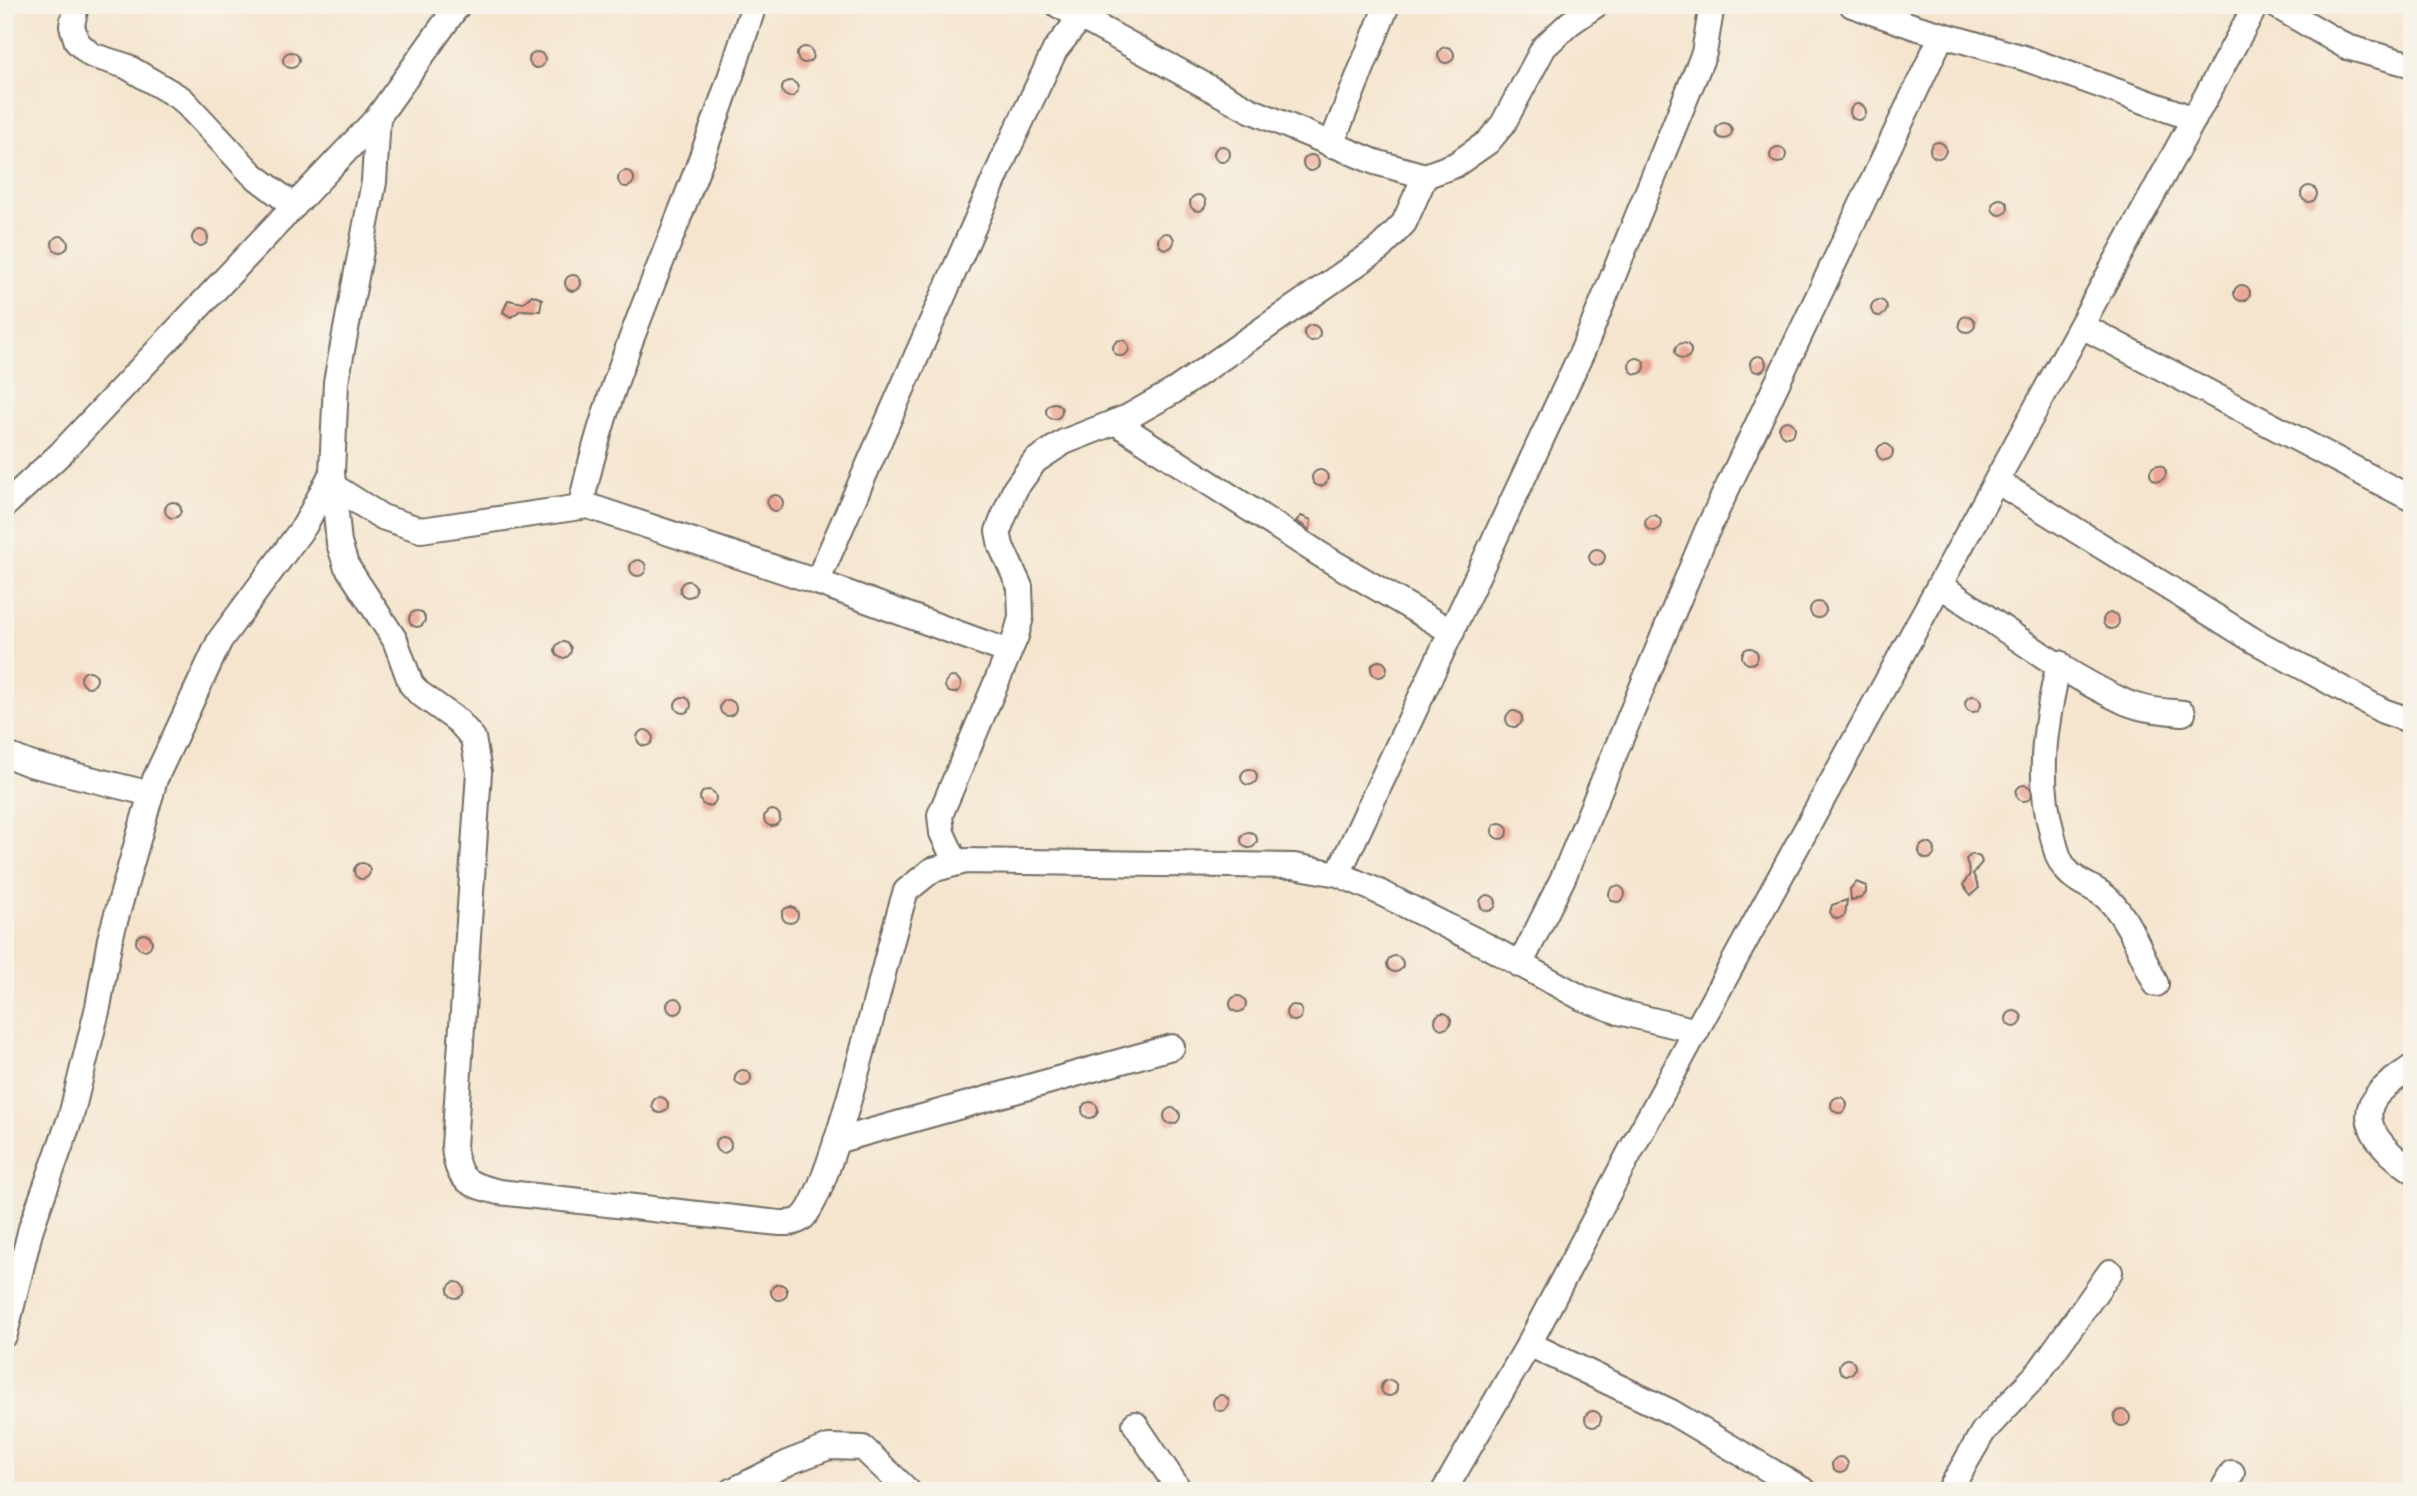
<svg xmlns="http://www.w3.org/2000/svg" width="2417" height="1496" font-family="'Shantell Sans',sans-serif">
	<rect width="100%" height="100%" fill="#f7f3e8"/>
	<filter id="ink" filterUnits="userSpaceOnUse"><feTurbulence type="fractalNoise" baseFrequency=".0143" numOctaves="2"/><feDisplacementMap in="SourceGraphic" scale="14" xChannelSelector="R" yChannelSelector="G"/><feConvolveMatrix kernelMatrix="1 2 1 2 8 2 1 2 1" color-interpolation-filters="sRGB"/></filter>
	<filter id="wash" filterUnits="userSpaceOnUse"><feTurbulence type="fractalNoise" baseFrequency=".00686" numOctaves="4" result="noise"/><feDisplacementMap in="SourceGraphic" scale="28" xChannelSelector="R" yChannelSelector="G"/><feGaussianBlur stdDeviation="1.57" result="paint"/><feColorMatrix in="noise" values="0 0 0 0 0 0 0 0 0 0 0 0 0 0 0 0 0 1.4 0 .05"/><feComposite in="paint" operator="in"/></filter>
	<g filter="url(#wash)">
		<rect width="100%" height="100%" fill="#f5e5cf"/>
		<g id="blocks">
			<!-- building -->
			<g fill="#eca796">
				<circle cx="805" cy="55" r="8"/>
				<circle cx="1446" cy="55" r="8"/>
				<circle cx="537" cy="60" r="8"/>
				<circle cx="291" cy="60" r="8"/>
				<circle cx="790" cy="89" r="8"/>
				<circle cx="1858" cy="112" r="8"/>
				<circle cx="1724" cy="131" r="8"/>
				<circle cx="1938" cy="150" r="8"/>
				<circle cx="1222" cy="154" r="8"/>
				<circle cx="1778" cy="155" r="8"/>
				<circle cx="1311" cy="163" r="8"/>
				<circle cx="626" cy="179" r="8"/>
				<circle cx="2309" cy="194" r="8"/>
				<circle cx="1198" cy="203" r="8"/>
				<circle cx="2000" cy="207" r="8"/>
				<circle cx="200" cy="238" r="8"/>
				<circle cx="1166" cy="241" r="8"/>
				<circle cx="60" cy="244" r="8"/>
				<circle cx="573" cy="283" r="8"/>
				<circle cx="2242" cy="293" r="8"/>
				<polygon points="532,295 542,299 540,311 521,310 511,317 503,312 508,300 523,303"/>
				<circle cx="1879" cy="308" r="8"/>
				<circle cx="1967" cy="324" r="8"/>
				<circle cx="1312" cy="333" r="8"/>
				<circle cx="1121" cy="348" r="8"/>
				<circle cx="1683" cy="351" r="8"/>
				<circle cx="1758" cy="364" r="8"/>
				<circle cx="1637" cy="366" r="8"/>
				<circle cx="1054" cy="411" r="8"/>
				<circle cx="1787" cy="429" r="8"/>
				<circle cx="1885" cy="452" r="8"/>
				<circle cx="2158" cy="473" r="8"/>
				<circle cx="1320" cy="478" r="8"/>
				<circle cx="775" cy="503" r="8"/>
				<circle cx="173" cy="510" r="8"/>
				<circle cx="1653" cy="523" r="8"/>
				<polygon points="1301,516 1311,520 1310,530 1296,521"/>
				<circle cx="1597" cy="557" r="8"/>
				<circle cx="638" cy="568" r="8"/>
				<circle cx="688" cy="589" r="8"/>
				<circle cx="1818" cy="610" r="8"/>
				<circle cx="417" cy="619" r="8"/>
				<circle cx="2111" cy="621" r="8"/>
				<circle cx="563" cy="650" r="8"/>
				<circle cx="1750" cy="656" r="8"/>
				<circle cx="1379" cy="669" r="8"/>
				<circle cx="89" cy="679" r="8"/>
				<circle cx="953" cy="685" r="8"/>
				<circle cx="1973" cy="704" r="8"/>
				<circle cx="683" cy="705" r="8"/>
				<circle cx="728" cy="708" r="8"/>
				<circle cx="1514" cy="719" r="8"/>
				<circle cx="645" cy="738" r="8"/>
				<circle cx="1249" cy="777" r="8"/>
				<circle cx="2024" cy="793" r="8"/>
				<circle cx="708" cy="798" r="8"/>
				<circle cx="772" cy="818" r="8"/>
				<circle cx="1500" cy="831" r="8"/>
				<circle cx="1249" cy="840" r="8"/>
				<circle cx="1927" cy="851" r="8"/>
				<polygon points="1972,854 1980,857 1982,862 1973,874 1979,888 1971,895 1963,885 1970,874 1966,859"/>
				<circle cx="362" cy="871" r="8"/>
				<polygon points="1856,882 1866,886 1866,893 1861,898 1851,900 1850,889"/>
				<circle cx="1617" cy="894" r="8"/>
				<circle cx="1488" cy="903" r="8"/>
				<polygon points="1847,900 1845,915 1838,919 1833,917 1830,912 1832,905"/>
				<circle cx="790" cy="915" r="8"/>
				<circle cx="144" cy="942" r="8"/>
				<circle cx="1395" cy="964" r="8"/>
				<circle cx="1238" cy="1004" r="8"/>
				<circle cx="675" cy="1006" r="8"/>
				<circle cx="1294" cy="1013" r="8"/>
				<circle cx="2014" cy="1019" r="8"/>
				<circle cx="1443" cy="1021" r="8"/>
				<circle cx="743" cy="1078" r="8"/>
				<circle cx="1839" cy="1105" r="8"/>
				<circle cx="660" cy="1105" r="8"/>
				<circle cx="1090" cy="1110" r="8"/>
				<circle cx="1172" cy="1116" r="8"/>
				<circle cx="723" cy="1145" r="8"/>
				<circle cx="456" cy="1290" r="8"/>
				<circle cx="779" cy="1292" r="8"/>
				<circle cx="1847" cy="1367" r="8"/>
				<circle cx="1389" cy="1388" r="8"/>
				<circle cx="1221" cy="1403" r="8"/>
				<circle cx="2122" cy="1418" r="8"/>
				<circle cx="1593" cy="1419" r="8"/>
				<circle cx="1840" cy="1465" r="8"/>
			</g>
		</g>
	</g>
	<g filter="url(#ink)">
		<use href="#blocks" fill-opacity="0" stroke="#726c64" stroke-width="2"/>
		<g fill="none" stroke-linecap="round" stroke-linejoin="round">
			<defs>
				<g id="minor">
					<polyline points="76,5 72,26 77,42 91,55 126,66 182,99 252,174 294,206"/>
					<polyline points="1058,5 1250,110 1375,162 1425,176 1455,165 1488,142 1503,124 1544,47 1570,23 1596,5"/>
					<polyline points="1852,5 1915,27 2024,58 2194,119"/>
					<polyline points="2275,5 2347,47 2412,65"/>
					<polyline points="1331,145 1387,5"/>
					<polyline points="2082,326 2412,499"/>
					<polyline points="1115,422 1321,555 1452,632"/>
					<path d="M 332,473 L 339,543 L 346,565 L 395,640 L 411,684 L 419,693 L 458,721 L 473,738 L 479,772 L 454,1146 C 457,1181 467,1184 499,1192 L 770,1222 C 780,1223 792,1225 801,1219 C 832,1198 888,942 906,891 L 932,870 L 966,861 L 1294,866 L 1338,874 L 1373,889 L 1485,945 L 1582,998 L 1619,1012 L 1697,1031"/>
					<polyline points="1998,482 2253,640 2383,711 2412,721"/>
					<polyline points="333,486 382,517 421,530 588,506 817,582 1009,652"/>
					<polyline points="5,505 60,454 378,117 458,5"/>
					<path d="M 581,505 C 601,409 637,323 673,232 C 703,157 730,82 754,5"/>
					<polyline points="817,582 1007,151 1055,50 1090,6"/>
					<path d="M 1941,586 C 1999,624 2061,673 2125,702 C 2143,710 2163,711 2183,713"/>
					<path d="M 2059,663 C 2046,721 2036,774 2052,833 C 2055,845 2057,859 2065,868 C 2076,884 2095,886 2108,899 C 2130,920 2142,957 2156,984"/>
					<polyline points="5,754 30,764 151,794"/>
					<polyline points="956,863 942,833 940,815 1016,636 1021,617 1020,587 1001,546 998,531 1015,489 1035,461 1064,442 1128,417 1174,391 1380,248 1404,223 1425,176"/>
					<polyline points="1338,874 1583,350 1704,53 1711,11 1706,5"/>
					<polyline points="1520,965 1563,878 1706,533 1942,35"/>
					<path d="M 2412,1067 C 2401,1075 2386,1084 2377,1095 C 2353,1123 2389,1155 2412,1170"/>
					<polyline points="836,1141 1172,1047"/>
					<polyline points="5,1334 31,1228 71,1116 98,1007 110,939 155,779 220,640 305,525 332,473 336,382 374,182 378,117"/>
					<polyline points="1529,1344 1671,1412 1805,1491"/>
					<polyline points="1135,1424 1180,1491"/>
					<polyline points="732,1491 792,1461 829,1447 863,1448 908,1491"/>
					<polyline points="1444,1491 1529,1344 1630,1152 2256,5"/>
					<polyline points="1949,1491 1983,1432 2039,1372 2110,1272"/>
					<polyline points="2222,1491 2232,1473"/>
				</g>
			</defs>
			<!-- minor casing -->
			<use href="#minor" stroke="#726c64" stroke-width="28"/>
			<!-- minor -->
			<use href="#minor" stroke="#fff" stroke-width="24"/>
		</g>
	</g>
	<!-- margin -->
	<rect width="2417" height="1496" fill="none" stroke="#f7f3e8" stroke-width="28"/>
</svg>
